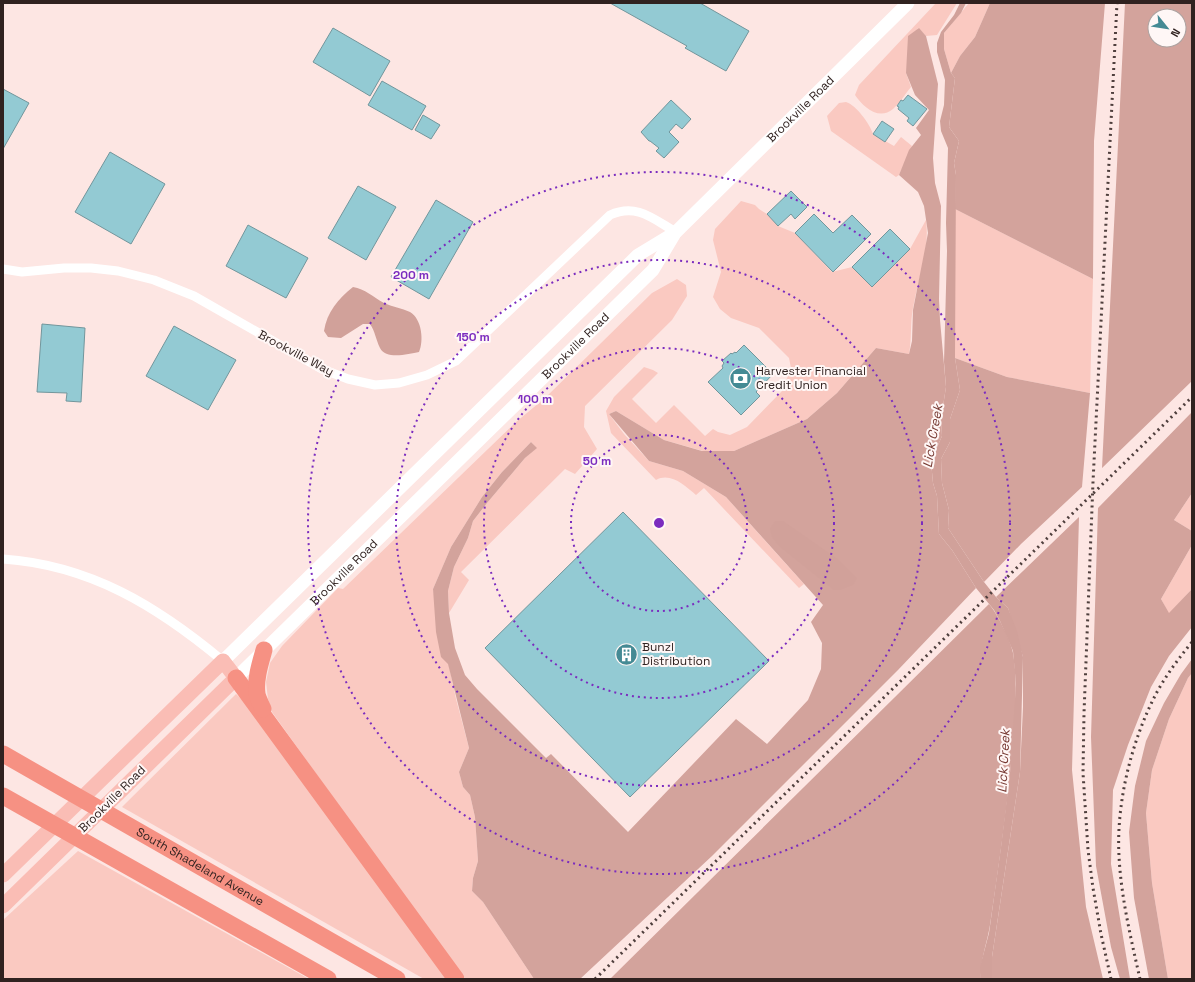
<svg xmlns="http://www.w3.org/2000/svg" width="1195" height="982" font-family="'Space Grotesk',sans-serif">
	<rect width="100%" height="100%" fill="#fde6e3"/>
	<!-- green -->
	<g fill="#fac9c1">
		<path d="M 936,3 L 957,3 L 937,35 L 926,36 L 918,28 L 906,73 L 911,87 C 905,94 900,103 893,109 C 879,121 863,107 855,95 L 859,85 Z"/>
		<polygon points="969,3 990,3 975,37 960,56 951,73 944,49 944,33"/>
		<path d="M 846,102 C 856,105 870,124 873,134 L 894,146 L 901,137 L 912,146 L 899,175 L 896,177 L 831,131 L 827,116 L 839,103 Z"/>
		<path d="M 741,201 L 755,205 L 759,209 L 767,214 L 778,226 L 795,233 L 832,272 L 852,267 L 872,286 L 910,249 L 926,220 C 930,249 918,279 913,308 C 910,323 912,338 909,354 L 876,348 L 837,393 L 807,419 L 734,451 L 703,451 L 664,440 L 616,411 L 609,414 L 624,434 L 649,461 L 683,471 L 726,497 L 804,584 L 799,588 L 704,488 L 696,495 C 685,486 671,472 656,480 L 611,433 L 606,411 L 614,397 L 644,367 L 653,370 L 658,373 L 632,399 L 656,423 L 674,405 L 705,436 L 713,429 L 718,432 L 730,435 L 747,427 L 782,391 L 791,368 L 789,358 L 759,328 L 731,318 L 720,309 L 713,297 L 721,272 L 713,240 L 715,229 Z"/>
		<polygon points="955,209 1093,279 1090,393 1007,377 955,358"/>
		<polygon points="677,279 686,285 687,296 672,320 585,406 584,427 597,449 575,474 565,469 461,572 469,580 449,613 448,591 454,567 468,538 473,521 487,503 525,458 536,448 531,442 502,472 482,497 451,547 433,589 456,699 469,748 459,772 463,787 470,795 475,817 478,861 473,878 472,891 483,902 534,979 466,979 453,965 272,712 268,699 266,682 270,663 282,646 338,588 343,589 516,422 545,398 652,293"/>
		<polygon points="1192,493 1192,531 1174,520"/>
		<polygon points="1192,545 1192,589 1169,614 1161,599"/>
		<polygon points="1192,673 1192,979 1168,979 1152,883 1146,813 1152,770 1169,719 1188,678"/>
		<polygon points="236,694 250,707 453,979 424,979 122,807"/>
		<polygon points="78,851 309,979 3,979 3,920"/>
	</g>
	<!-- forest -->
	<g fill="#d3a39c" fill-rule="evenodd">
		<polygon points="990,3 1105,3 1094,141 1093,279 955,209 956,175 954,163 959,141 949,127 955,78 951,73 960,56 975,37"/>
		<path d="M 1125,3 L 1192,3 L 1192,381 L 1102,468 ZM 1155,16 L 1179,16 L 1179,40 L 1155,40 Z"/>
		<polygon points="919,28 926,36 938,84 933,158 935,183 941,206 939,299 940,320 946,387 941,419 942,436 931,461 933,483 937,496 939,534 952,550 976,588 898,670 712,856 580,979 534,979 483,902 472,891 473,878 478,861 475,817 470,795 463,787 459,772 469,748 448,664 441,657 436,632 433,589 451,547 482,497 502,472 531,442 537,448 525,458 487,503 473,521 468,538 454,567 448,591 449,613 455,648 465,675 477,689 546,758 551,754 628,832 736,719 767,744 808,700 821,669 822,643 811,622 823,605 726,497 683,471 649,461 609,414 616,411 664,440 702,451 734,451 807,419 837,393 876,348 909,354 912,341 913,310 928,233 924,206 918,192 899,175 909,150 921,135 916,128 929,110 915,95 906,73 908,36"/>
		<polygon points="955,358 1007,377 1090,393 1082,487 1021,544 984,582 948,528 949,510 942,483 941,459 950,442 950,419 960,390"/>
		<polygon points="1192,412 1192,493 1174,520 1192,531 1192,545 1161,599 1169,613 1192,589 1192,627 1169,656 1151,687 1128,745 1113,790 1111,864 1130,979 1120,979 1111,947 1096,866 1091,737 1098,508"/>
		<polygon points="1079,517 1072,770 1086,907 1103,979 992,979 992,957 1020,772 1023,707 1023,657 1008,608 996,597"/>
		<path d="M 989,604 C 997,613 1011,641 1013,653 C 1018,682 1015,712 1013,741 C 1008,803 999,864 990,925 C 987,944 980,960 981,979 L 610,979 Z"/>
		<polygon points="1192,659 1192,673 1188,678 1169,719 1152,770 1146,813 1152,883 1168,979 1149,979 1134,898 1129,832 1135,786 1146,741 1164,703 1181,674"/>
	</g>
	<!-- water -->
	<g fill="#d1a19a">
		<polygon points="960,3 966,3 961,13 944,33 944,49 951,73 955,78 949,127 959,141 954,163 956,175 955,358 960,390 950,419 950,442 941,459 942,483 949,510 948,528 984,582 996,597 1008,608 1017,631 1023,657 1020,772 992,957 992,979 981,979 980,967 989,933 1001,847 1010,773 1016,684 1013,651 1000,621 994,610 976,588 952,550 939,534 937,496 933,483 931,461 942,436 941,419 946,387 944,362 947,251 946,223 948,148 941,131 940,121 944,105 945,80 937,52 937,43 941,32 954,15"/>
		<path d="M 353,287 C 365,289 373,297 384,303 C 392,307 402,308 410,312 C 422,319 424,341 419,352 C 408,354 386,360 380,348 C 376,340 375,331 370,324 L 363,324 L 341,338 L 328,337 L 324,331 C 327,312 338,299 353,287 Z"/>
		<polygon points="775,521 783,521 839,560 857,578 853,585 840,590 834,590 779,546 772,537 770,529"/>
	</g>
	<!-- building -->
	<g fill="#93cad3" stroke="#72969c">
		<polygon points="610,3 700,3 749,31 726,71 685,48 687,46"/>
		<polygon points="333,28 390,61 370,96 313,62"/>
		<polygon points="382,81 426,106 412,130 368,105"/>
		<polygon points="3,89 29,103 3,149"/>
		<polygon points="908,95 927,109 913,126 907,121 909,118 898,109 899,107 897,106 901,100 903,101"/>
		<polygon points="671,100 691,119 682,129 676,124 669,132 679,142 664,158 656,151 659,148 650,141 649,141 641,132"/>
		<polygon points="423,115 440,125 431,139 415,130"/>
		<polygon points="882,121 894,129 885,142 873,134"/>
		<polygon points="110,152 165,184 131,244 75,212"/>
		<polygon points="358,186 396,207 366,260 328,238"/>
		<polygon points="791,191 807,207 795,219 791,214 778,226 767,214"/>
		<polygon points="436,200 473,222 429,299 391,277"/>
		<polygon points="814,214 833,233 852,215 871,234 833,272 795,233"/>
		<polygon points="248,225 308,258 286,298 226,266"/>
		<polygon points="890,229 910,249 872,287 852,267"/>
		<polygon points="42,324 85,328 81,402 66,401 67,393 37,392"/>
		<polygon points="174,326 236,360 208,410 146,376"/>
		<polygon points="744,345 773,374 756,392 760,396 741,415 708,382 723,368 722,366 724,363 722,361 731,353 732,354 735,352 736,353"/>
		<polygon points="623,512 769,661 630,797 485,648"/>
	</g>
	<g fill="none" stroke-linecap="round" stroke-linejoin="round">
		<!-- minor -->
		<g stroke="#fff" stroke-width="9">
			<path d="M 3,269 L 22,272 L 64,268 L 91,268 L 118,271 L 154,280 L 194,296 L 322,369 L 348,379 L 375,385 L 399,383 L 427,375 L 456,361 L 610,215 C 637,203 653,219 676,232"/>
			<path d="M 3,559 C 90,565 157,606 223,661"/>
		</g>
		<!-- secondary -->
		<g stroke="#fff" stroke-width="13">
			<path id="s1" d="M 223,661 L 638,255 L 676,232 L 908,3"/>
			<path id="s2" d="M 236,678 L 653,270 L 674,235"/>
		</g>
		<!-- primary -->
		<polyline stroke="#fabdb5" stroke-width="15" points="3,875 223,661 236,678 3,906"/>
		<!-- motorway -->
		<g stroke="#f69183" stroke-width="17">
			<polyline points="236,678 456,979"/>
			<path d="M 263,709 C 261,704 258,699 257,694 C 255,680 260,664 264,650"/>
			<path id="s3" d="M 3,754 L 397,979"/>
			<polyline points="3,796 328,979"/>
		</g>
		<!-- rail -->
		<g stroke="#4f3f3d" stroke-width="3" stroke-dasharray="2 4" stroke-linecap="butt">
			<polyline points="595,979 1192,397"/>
			<polyline points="1111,979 1101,934 1093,888 1088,850 1083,773 1084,713 1093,482 1117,3"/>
			<path d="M 1140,979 C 1131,939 1121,897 1119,856 C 1116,802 1132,739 1157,692 C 1167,674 1179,658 1192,642"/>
		</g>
	</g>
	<!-- distance rings -->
	<g fill="none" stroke="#7b2cbf" stroke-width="2" stroke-dasharray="2 4">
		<circle cx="659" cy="523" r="88"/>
		<circle cx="659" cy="523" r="175"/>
		<circle cx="659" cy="523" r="263"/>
		<circle cx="659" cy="523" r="351"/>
	</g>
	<!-- icons -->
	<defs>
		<symbol id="bank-disc" viewBox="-11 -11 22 22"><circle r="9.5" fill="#448a94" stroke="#fff7f6"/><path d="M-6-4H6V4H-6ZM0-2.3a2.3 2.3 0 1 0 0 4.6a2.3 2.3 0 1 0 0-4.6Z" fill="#fff"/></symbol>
		<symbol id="building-disc" viewBox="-11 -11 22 22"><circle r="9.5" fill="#448a94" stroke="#fff7f6"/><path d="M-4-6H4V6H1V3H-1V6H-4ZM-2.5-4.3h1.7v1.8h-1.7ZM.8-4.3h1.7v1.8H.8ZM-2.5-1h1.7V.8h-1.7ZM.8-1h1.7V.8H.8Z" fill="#fff"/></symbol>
	</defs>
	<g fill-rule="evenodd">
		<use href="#bank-disc" x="728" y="366" width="25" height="25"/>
		<use href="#building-disc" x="614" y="642" width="25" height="25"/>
	</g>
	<g text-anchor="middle" stroke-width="4" stroke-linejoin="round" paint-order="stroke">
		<!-- street labels -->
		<g font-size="12" fill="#302220" stroke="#fff7f6">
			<text dy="4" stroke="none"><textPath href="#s1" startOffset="800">Brookville Road</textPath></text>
			<text dy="4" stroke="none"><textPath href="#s2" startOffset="475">Brookville Road</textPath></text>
			<text transform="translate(296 353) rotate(28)" y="4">Brookville Way</text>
			<text dy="4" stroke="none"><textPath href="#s2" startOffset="151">Brookville Road</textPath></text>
			<text transform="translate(112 799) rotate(-45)" y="4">Brookville Road</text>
			<text dy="4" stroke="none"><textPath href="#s3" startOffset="227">South Shadeland Avenue</textPath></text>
		</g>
		<!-- poi labels -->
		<g font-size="12" fill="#302220" stroke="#fff7f6" text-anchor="start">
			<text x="756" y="375">Harvester Financial<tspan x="756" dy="14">Credit Union</tspan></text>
			<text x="642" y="651">Bunzl<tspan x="642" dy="14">Distribution</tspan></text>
		</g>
		<!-- water labels -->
		<g font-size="13" font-style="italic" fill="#763831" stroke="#fff7f6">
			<text transform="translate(932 436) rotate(-80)" y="5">Lick Creek</text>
			<text transform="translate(1003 761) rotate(-87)" y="5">Lick Creek</text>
		</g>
	</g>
	<circle cx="659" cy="523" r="6" fill="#7b2cbf" stroke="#fff7f6" stroke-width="2"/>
	<g font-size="12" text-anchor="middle" font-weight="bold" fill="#7b2cbf" stroke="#fff7f6" stroke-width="4" stroke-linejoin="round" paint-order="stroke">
		<text x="411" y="279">200 m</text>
		<text x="473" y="341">150 m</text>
		<text x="535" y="403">100 m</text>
		<text x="597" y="465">50 m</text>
	</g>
	<!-- border -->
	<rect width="1195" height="982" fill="none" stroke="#302220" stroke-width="8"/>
	<!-- north arrow -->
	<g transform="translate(1167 28) rotate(120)"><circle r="19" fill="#fff7f6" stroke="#aca2a0"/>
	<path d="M0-3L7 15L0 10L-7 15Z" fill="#448a94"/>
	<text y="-6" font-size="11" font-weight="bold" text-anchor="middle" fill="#302220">N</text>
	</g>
</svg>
